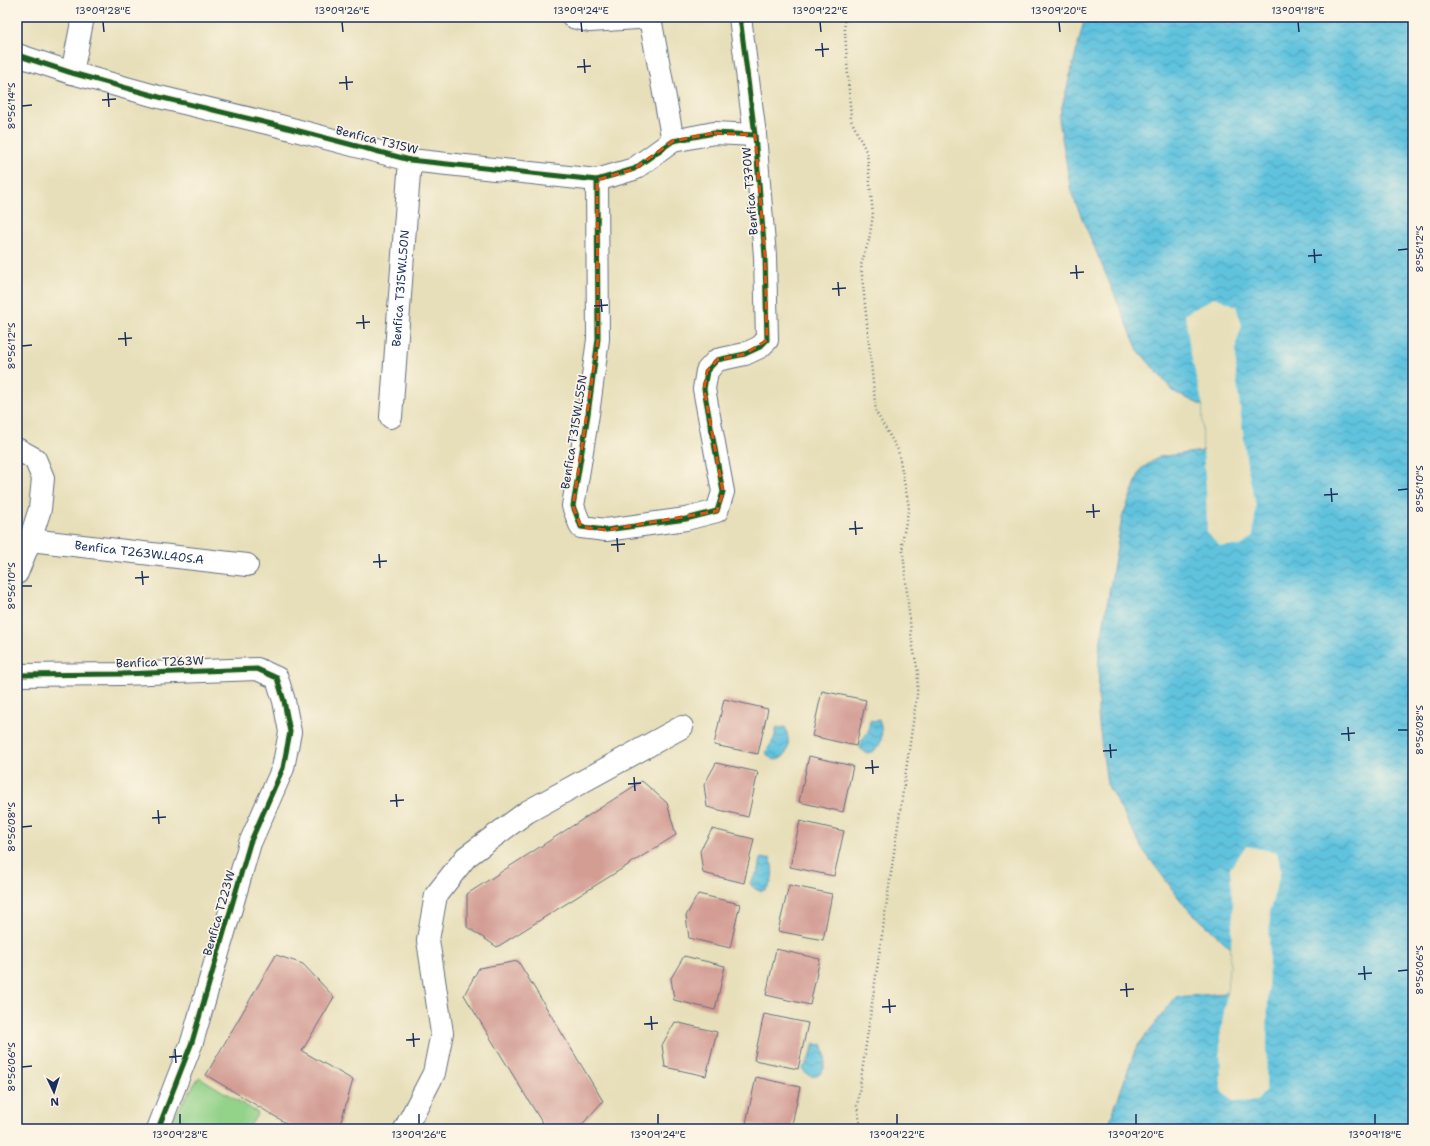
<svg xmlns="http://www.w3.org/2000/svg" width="1430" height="1146" font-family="'Shantell Sans',sans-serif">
	<defs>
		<pattern id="water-waves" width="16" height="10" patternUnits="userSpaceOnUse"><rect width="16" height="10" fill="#60c3de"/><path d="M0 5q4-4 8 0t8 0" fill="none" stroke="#4e9fb7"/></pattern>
	</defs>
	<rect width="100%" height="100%" fill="#fcf5e5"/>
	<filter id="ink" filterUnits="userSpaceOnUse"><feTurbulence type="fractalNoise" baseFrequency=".025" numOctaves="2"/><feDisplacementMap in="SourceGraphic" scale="8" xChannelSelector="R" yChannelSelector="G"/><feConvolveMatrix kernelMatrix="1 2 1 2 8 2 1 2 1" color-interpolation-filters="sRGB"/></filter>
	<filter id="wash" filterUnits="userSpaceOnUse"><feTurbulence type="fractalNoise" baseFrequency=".012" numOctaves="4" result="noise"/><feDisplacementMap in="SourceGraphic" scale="16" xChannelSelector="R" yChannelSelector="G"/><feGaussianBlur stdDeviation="0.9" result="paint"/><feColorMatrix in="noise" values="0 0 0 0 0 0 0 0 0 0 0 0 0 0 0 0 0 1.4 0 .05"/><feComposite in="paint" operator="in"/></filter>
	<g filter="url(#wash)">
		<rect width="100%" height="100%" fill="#e7dfb9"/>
		<!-- garden -->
		<polygon fill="#93d289" stroke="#578074" points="199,1077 258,1113 248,1129 166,1129"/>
		<!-- water -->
		<g fill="url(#water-waves)" stroke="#3e799e">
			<polygon points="1085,17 1413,17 1413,1129 1107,1129 1136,1048 1176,997 1227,993 1231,948 1185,906 1144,851 1107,784 1098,717 1099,651 1122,518 1141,469 1159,457 1203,451 1203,406 1174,392 1138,350 1071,192 1059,119"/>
			<path d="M 870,720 L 875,721 L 879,720 C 884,733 883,752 866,753 L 860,748 L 859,745 L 868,732 Z"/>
			<path d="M 777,727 L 781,728 L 785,727 C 788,735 790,746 786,753 C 780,763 770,761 766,752 L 774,739 Z"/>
			<path d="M 761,858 L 766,859 L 770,858 C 773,866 774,877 770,884 C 765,894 755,892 750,883 L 759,870 Z"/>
			<path d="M 814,1043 L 819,1045 L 822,1044 C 825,1051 827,1062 823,1070 C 818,1079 807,1078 803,1069 L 811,1055 Z"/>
		</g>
		<!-- pier -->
		<g fill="#e7dfb9">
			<polygon points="1215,297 1236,306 1242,325 1236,344 1236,374 1247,465 1256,506 1253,537 1241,546 1220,546 1207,532 1206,487 1203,451 1203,406 1190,350 1185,314"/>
			<polygon points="1246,846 1277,852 1281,870 1270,910 1266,1090 1257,1101 1234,1102 1221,1090 1220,1037 1227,993 1231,947 1233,910 1230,868"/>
		</g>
		<g id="blocks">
			<!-- building -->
			<g fill="#d39d94">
				<polygon points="822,691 866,700 856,746 812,736"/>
				<polygon points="724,699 768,709 758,754 714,745"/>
				<polygon points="809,756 853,766 843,812 799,802"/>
				<polygon points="716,763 758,772 748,817 707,807 704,785"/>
				<polygon points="642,781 667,803 676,835 497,947 467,927 467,894"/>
				<polygon points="800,821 844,831 834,876 790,867"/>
				<polygon points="712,829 754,839 744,883 703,873 700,851"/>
				<polygon points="789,885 832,894 823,940 778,931"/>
				<polygon points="698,894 740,904 730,948 689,938 686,916"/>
				<polygon points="776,949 820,959 810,1005 766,995"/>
				<polygon points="276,955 303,964 334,997 302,1051 353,1080 340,1125 336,1129 296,1129 206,1075"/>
				<polygon points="684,956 725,966 715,1010 674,1000 671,978"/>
				<polygon points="518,961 603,1101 578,1129 546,1129 464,995 479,968"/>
				<polygon points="764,1014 808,1023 798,1069 754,1060"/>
				<polygon points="675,1022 717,1032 706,1076 665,1067 662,1045"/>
				<polygon points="756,1077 800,1087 791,1129 774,1129 746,1123"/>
			</g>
		</g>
	</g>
	<g filter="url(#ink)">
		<use href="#blocks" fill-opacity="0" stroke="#626d7e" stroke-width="1"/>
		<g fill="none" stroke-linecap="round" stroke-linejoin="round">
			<defs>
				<g id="minor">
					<polyline points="573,17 590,21 653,17"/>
					<polyline points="650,18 673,141"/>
					<polyline points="17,55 72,73 159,97 280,126 410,160 597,180 634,169 673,141 714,133 755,135"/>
					<polyline points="72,73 83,17"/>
					<polyline points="597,180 598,339 588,414 573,506 581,527 606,530 686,519 717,511 723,492 704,389 707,371 717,360 745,354 760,347 767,340 765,256 755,135 740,17"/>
					<path id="s1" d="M 391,417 L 410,160"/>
					<polyline points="17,449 35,459 43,478 40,509 30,540 17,573"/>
					<path id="s2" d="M 30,540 L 247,565"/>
					<polyline points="17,675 122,674 257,669 277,678 284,701 290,732 283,768 250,843 192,1042 158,1129"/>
					<polyline points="405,1129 434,1073 442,1033 428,940 436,895 466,857 527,812 682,727"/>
				</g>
			</defs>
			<!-- minor casing -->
			<use href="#minor" stroke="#626d7e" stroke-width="24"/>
			<!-- path -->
			<polyline stroke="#626d7e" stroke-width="2.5" stroke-dasharray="1 3" stroke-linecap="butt" points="844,17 851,120 867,153 873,215 869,240 861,265 876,412 898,450 909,507 902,542 912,642 918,672 917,695 857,1106 861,1129"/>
			<!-- minor -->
			<use href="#minor" stroke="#fff" stroke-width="22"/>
			<defs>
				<g id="cycleway">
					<polyline points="17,55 72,73 159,97 280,126 410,160 597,180 634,169 673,141 714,133 755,135"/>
					<polyline points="597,180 598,339 588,414 573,506 581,527 606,530 686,519 717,511 723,492 704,389 707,371 717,360 745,354 760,347 767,340 765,256 755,135 740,17"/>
					<polyline points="17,675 122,674 257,669 277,678 284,701 290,732 283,768 250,843 192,1042 158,1129"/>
				</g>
			</defs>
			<!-- cycleway casing -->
			<use href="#cycleway" stroke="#fcf5e5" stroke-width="8"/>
			<!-- cycleway -->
			<use href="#cycleway" stroke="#1b5e20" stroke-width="5"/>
		</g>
	</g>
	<!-- marked area -->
	<path fill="none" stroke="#d45514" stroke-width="3" stroke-dasharray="8 5" stroke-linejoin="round" d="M 714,133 L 755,135 L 765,256 L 767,340 L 745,354 L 717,360 L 707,371 L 704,389 L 723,492 L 717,511 L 606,530 L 581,527 L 573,506 L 598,339 L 597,180 L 634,169 L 673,141 Z"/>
	<!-- ticks -->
	<path fill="none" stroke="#1b2f5e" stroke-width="1.5" d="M 103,22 L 104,32M 342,22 L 343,32M 581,22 L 582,32M 820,22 L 821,32M 1059,22 L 1060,32M 1298,22 L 1299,32M 822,43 L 823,57M 815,50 L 829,49M 584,59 L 585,73M 577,67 L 591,66M 346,76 L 347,90M 339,83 L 353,82M 108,93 L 109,107M 102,100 L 116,99M 22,106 L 32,105M 1314,249 L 1315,263M 1398,250 L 1408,249M 1308,256 L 1322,255M 1076,265 L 1077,279M 1070,273 L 1084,272M 838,282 L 839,296M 832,289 L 846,288M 601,299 L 602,312M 594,306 L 608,305M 363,315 L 364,329M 356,323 L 370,322M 125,332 L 126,346M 118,339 L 132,338M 22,346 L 32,345M 1331,488 L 1332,502M 1398,490 L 1408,489M 1324,495 L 1338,494M 1093,504 L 1094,518M 1086,512 L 1100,511M 855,521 L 856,535M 849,529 L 863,528M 617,538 L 618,552M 611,545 L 625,544M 379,554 L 380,568M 373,562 L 387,561M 142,571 L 143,585M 135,578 L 149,577M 22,586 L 32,586M 1348,727 L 1349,741M 1398,730 L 1408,730M 1341,734 L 1355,733M 1110,744 L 1111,758M 1103,751 L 1117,750M 872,760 L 873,774M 865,768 L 879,767M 634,777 L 635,791M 628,784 L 641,783M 396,794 L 397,807M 390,801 L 404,800M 158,810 L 159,824M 152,818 L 166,817M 22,827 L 32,826M 1364,966 L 1365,980M 1398,971 L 1408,970M 1358,974 L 1372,973M 1126,983 L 1127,997M 1120,990 L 1134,989M 889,999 L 890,1013M 882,1007 L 896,1006M 651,1016 L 652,1030M 644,1024 L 658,1023M 413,1033 L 414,1047M 406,1040 L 420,1039M 175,1049 L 176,1063M 169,1057 L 182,1056M 22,1067 L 32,1066M 180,1114 L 180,1124M 419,1114 L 419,1124M 658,1114 L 658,1124M 897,1114 L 897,1124M 1136,1114 L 1136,1124M 1375,1114 L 1375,1124"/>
	<g text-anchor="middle" stroke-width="3.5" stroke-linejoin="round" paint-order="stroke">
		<!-- street labels -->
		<g font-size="12" fill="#1b2f5e" stroke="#fcf5e5">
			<text transform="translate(377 140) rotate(14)" y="4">Benfica T315W</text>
			<text transform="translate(750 191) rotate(-95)" y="4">Benfica T370W</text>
			<text dy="4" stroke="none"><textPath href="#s1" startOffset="129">Benfica T315W.L50N</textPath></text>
			<text transform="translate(574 432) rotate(-81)" y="4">Benfica T315W.L55N</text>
			<text dy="4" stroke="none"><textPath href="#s2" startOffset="110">Benfica T263W.L40S.A</textPath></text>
			<text transform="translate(160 662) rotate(-2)" y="4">Benfica T263W</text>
			<text transform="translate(219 913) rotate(-74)" y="4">Benfica T223W</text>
		</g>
	</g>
	<!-- margin -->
	<rect width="1430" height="1146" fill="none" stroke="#fcf5e5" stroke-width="44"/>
	<!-- north arrow -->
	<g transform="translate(54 1092) rotate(176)" stroke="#fcf5e5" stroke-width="3" paint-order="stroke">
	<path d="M0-3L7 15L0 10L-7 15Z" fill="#1b2f5e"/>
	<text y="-6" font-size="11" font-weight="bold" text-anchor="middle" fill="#1b2f5e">N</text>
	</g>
	<rect x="22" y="22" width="1386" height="1102" fill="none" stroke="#1b2f5e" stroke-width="1.5"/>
	<g font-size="10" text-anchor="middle" fill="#1b2f5e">
		<text x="103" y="14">13°09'28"E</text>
		<text x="342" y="14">13°09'26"E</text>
		<text x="581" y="14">13°09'24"E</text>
		<text x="820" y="14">13°09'22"E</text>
		<text x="1059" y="14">13°09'20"E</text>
		<text x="1298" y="14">13°09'18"E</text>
		<text transform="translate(11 106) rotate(-90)" y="4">8°56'14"S</text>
		<text transform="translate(1419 249) rotate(-90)" y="4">8°56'12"S</text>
		<text transform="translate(11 346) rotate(-90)" y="4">8°56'12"S</text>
		<text transform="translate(1419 489) rotate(-90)" y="4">8°56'10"S</text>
		<text transform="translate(11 586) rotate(-90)" y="4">8°56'10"S</text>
		<text transform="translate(1419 730) rotate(-90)" y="4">8°56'08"S</text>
		<text transform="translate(11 827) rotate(-90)" y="4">8°56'08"S</text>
		<text transform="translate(1419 970) rotate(-90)" y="4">8°56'06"S</text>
		<text transform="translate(11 1067) rotate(-90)" y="4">8°56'06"S</text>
		<text x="180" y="1138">13°09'28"E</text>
		<text x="419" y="1138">13°09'26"E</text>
		<text x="658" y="1138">13°09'24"E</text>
		<text x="897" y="1138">13°09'22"E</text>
		<text x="1136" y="1138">13°09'20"E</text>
		<text x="1375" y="1138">13°09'18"E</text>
	</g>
</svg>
